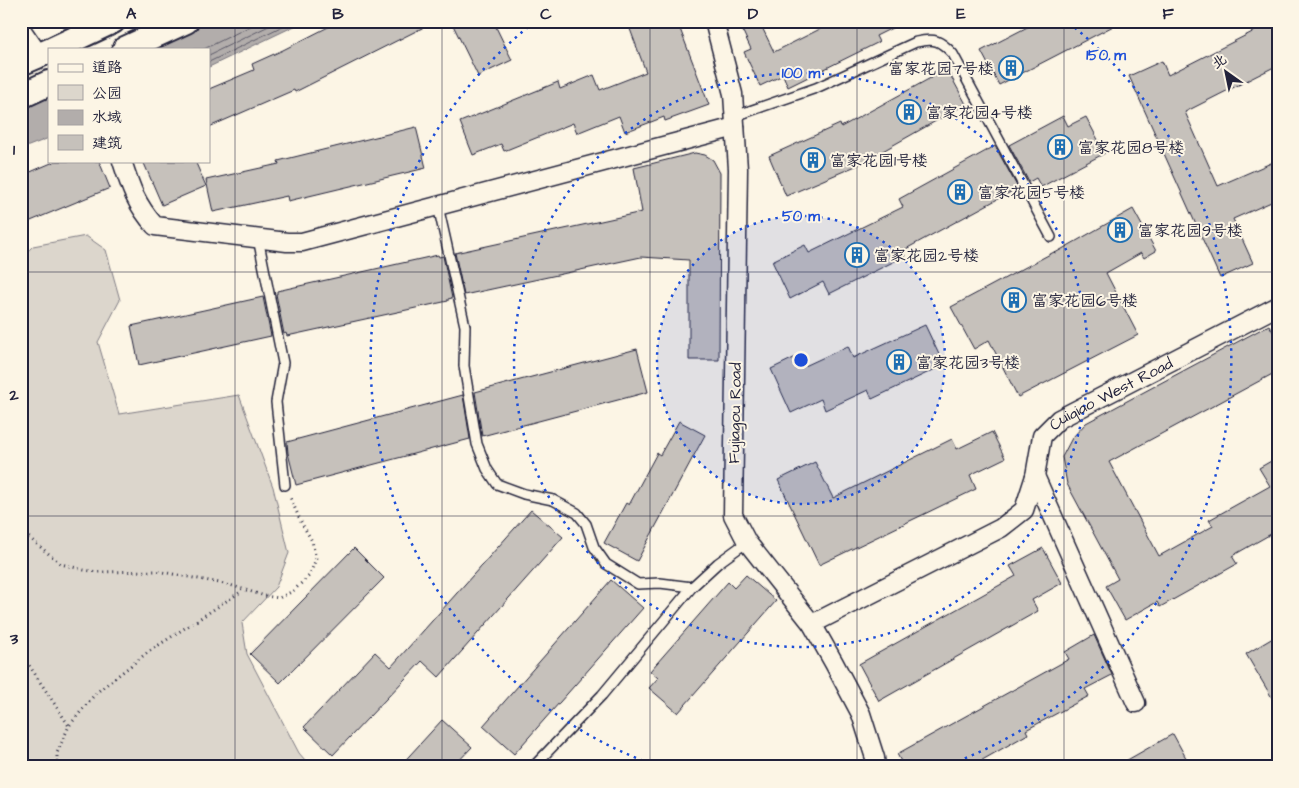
<svg xmlns="http://www.w3.org/2000/svg" width="1299" height="788" font-family="'Architects Daughter','LXGW WenKai TC',sans-serif">
	<rect width="100%" height="100%" fill="#fcf5e5"/>
	<filter id="ink" filterUnits="userSpaceOnUse"><feTurbulence type="fractalNoise" baseFrequency=".02" numOctaves="2"/><feDisplacementMap in="SourceGraphic" scale="10" xChannelSelector="R" yChannelSelector="G"/><feConvolveMatrix kernelMatrix="1 2 1 2 8 2 1 2 1" color-interpolation-filters="sRGB"/></filter>
	<g filter="url(#ink)">
		<!-- green -->
		<polygon fill="#dcd6cc" stroke="#7f7c84" points="86,236 106,250 120,300 98,342 119,414 239,395 273,487 289,553 276,587 242,623 247,654 299,753 311,767 21,767 21,258 33,246"/>
		<!-- water -->
		<g fill="#b2adab" stroke="#78757e">
			<polygon points="200,21 305,21 209,67 209,49 143,49"/>
			<polygon points="49,94 49,138 21,149 21,107"/>
		</g>
		<g fill="none" stroke-linecap="round" stroke-linejoin="round">
			<!-- shore -->
			<g stroke="#5c5a68" stroke-width="1">
				<polyline points="204,49 261,21"/>
				<polyline points="209,55 279,21"/>
				<polyline points="209,62 293,21"/>
			</g>
		</g>
		<!-- building -->
		<g fill="#c6c1bb" stroke="#22223b">
			<polygon points="340,21 436,21 295,92 294,90 209,127 209,89 254,70 252,64 283,50"/>
			<polygon points="451,21 493,21 512,60 478,76"/>
			<polygon points="627,21 677,21 709,105 665,121 664,117 625,132 619,116 577,133 573,123 504,151 501,144 473,155 460,122 558,82 560,89 594,75 600,90 646,72"/>
			<polygon points="738,21 759,21 774,52 836,21 906,21 876,36 879,42 788,87 783,75 760,86 744,52 751,49"/>
			<polygon points="1039,21 1123,21 999,85 981,51"/>
			<polygon points="1274,21 1278,21 1278,65 1185,112 1218,186 1278,160 1278,199 1233,219 1253,263 1220,278 1129,76 1162,61 1168,75"/>
			<polygon points="947,69 966,104 858,165 786,196 769,156 840,124 841,127"/>
			<polygon points="1063,116 1068,126 1086,117 1105,153 1041,187 1036,178 1029,182 1009,145"/>
			<polygon points="416,127 426,168 288,201 287,196 213,212 206,180 279,164 278,161"/>
			<polygon points="995,146 1018,188 902,251 905,256 829,294 823,282 790,299 772,261 805,245 809,253 903,207 899,199"/>
			<polygon points="695,153 705,155 713,160 720,173 719,360 689,360 689,260 641,257 464,295 455,253 642,212 634,168"/>
			<polygon points="56,161 99,161 110,188 21,225 21,176"/>
			<polygon points="143,161 195,161 206,186 162,205"/>
			<polygon points="1133,209 1156,251 1144,258 1141,253 1106,273 1138,335 1018,397 989,340 974,349 951,307 1054,252 1055,253"/>
			<polygon points="438,255 439,257 443,256 452,298 448,299 448,301 287,336 286,333 284,334 276,294 277,294 277,291"/>
			<polygon points="263,297 271,336 139,365 131,326"/>
			<polygon points="925,325 944,365 872,399 868,390 825,410 821,399 791,413 771,369 800,355 805,366 848,346 853,358"/>
			<polygon points="1269,325 1278,340 1278,371 1109,462 1159,556 1213,526 1209,520 1270,486 1259,468 1278,457 1278,530 1232,556 1237,564 1160,607 1157,602 1125,620 1106,586 1118,579 1067,484 1062,457 1072,438 1086,423"/>
			<polygon points="637,349 648,392 482,436 475,392"/>
			<polygon points="463,395 470,439 296,485 288,453 287,442"/>
			<polygon points="679,421 705,435 637,561 604,543 626,503 629,505 657,453 660,455"/>
			<polygon points="992,432 1005,458 970,475 976,489 819,565 778,480 815,462 833,498 952,439 957,449"/>
			<polygon points="531,510 563,537 439,677 422,661 333,755 304,727 375,652 391,667"/>
			<polygon points="354,548 384,578 280,683 250,654"/>
			<polygon points="1043,548 1062,583 1032,600 1038,611 879,701 859,664 1016,576 1010,566"/>
			<polygon points="746,575 776,601 678,713 649,688 658,678 650,671 728,582 734,588"/>
			<polygon points="611,580 643,608 514,754 483,726"/>
			<polygon points="1094,635 1112,675 1085,689 1089,696 1026,730 1028,734 970,767 904,767 897,754 1069,659 1065,652"/>
			<polygon points="1278,635 1278,708 1246,654"/>
			<polygon points="442,720 472,747 453,767 399,767"/>
			<polygon points="1173,734 1191,767 1115,767"/>
		</g>
		<g fill="none" stroke-linecap="round" stroke-linejoin="round">
			<defs>
				<g id="service">
					<path d="M 735,116 L 816,88 L 916,42 C 935,38 940,40 953,54 L 1051,237"/>
					<polyline points="438,206 465,326 464,366 477,444 487,469 497,484 524,494 553,500 577,513 586,524 594,547 606,564 638,584 660,583 692,587"/>
					<polyline points="258,238 283,363 276,402 285,485"/>
					<polyline points="533,767 602,695 692,587 718,563 747,542"/>
				</g>
				<g id="minor">
					<polyline points="714,21 733,94 738,169 733,515 747,542 812,624 834,663 861,714 875,758 876,767"/>
					<polyline points="21,29 39,55"/>
					<path d="M 122,161 C 131,189 136,204 155,226 L 287,242 L 302,242 L 735,127"/>
					<polyline points="1035,476 1136,703"/>
					<path id="s1" d="M 812,624 L 1001,528 L 1024,510 L 1035,476 L 1042,436 L 1059,419 L 1278,306"/>
				</g>
				<g id="secondary">
					<polyline points="53,49 113,21"/>
					<polyline points="125,49 186,21"/>
					<polyline points="21,63 49,51"/>
					<polyline points="21,96 49,83"/>
				</g>
			</defs>
			<!-- service casing -->
			<use href="#service" stroke="#22223b" stroke-width="12"/>
			<!-- minor casing -->
			<use href="#minor" stroke="#22223b" stroke-width="21"/>
			<!-- secondary casing -->
			<use href="#secondary" stroke="#22223b" stroke-width="28"/>
			<!-- path -->
			<g stroke="#22223b" stroke-width="3" stroke-dasharray="1 4" stroke-linecap="butt">
				<polyline points="21,531 61,564 84,570 98,572 157,571 230,585 265,596 279,598 293,591 309,576 316,559 312,541 301,522 290,497"/>
				<polyline points="21,653 69,726"/>
				<polyline points="57,767 57,753 69,726 96,693 148,652 242,591"/>
			</g>
			<!-- service -->
			<use href="#service" stroke="#fcf5e5" stroke-width="9"/>
			<!-- minor -->
			<use href="#minor" stroke="#fcf5e5" stroke-width="18"/>
			<!-- secondary -->
			<use href="#secondary" stroke="#fcf5e5" stroke-width="24"/>
		</g>
	</g>
	<!-- grid -->
	<path fill="none" stroke="#22223b" stroke-width="1" stroke-opacity="0.55" d="M 235,21 L 235,767M 442,21 L 442,767M 650,21 L 650,767M 857,21 L 857,767M 1064,21 L 1064,767M 21,272 L 1278,272M 21,516 L 1278,516"/>
	<!-- distance rings -->
	<circle cx="801" cy="360" r="144" fill="#1d4ed8" fill-opacity=".12"/>
	<g fill="none" stroke="#1d4ed8" stroke-width="2.5" stroke-dasharray="2.5 5">
		<circle cx="801" cy="360" r="144"/>
		<circle cx="801" cy="360" r="287"/>
		<path d="M657 766A431 431 0 0 1 533 23M1069 23A431 431 0 0 1 945 766"/>
	</g>
	<!-- icons -->
	<defs>
		<symbol id="building-ring" viewBox="-11 -11 22 22"><circle r="9.5" fill="#fcf5e5" stroke="#1f6fb2" stroke-width="1.5"/><path d="M-4-6H4V6H1V3H-1V6H-4ZM-2.5-4.3h1.7v1.8h-1.7ZM.8-4.3h1.7v1.8H.8ZM-2.5-1h1.7V.8h-1.7ZM.8-1h1.7V.8H.8Z" fill="#1f6fb2"/></symbol>
	</defs>
	<g fill-rule="evenodd">
		<use href="#building-ring" x="997" y="54" width="28" height="28"/>
		<use href="#building-ring" x="895" y="98" width="28" height="28"/>
		<use href="#building-ring" x="1046" y="133" width="28" height="28"/>
		<use href="#building-ring" x="799" y="146" width="28" height="28"/>
		<use href="#building-ring" x="946" y="178" width="28" height="28"/>
		<use href="#building-ring" x="1106" y="216" width="28" height="28"/>
		<use href="#building-ring" x="843" y="241" width="28" height="28"/>
		<use href="#building-ring" x="1000" y="286" width="28" height="28"/>
		<use href="#building-ring" x="885" y="348" width="28" height="28"/>
	</g>
	<g text-anchor="middle" stroke-width="4" stroke-linejoin="round" paint-order="stroke">
		<!-- poi labels -->
		<g font-size="16" fill="#22223b" stroke="#fcf5e5" text-anchor="start">
			<text x="994" y="74" text-anchor="end">富家花园7号楼</text>
			<text x="926" y="118">富家花园4号楼</text>
			<text x="1078" y="153">富家花园8号楼</text>
			<text x="830" y="166">富家花园1号楼</text>
			<text x="978" y="198">富家花园5号楼</text>
			<text x="1138" y="236">富家花园9号楼</text>
			<text x="874" y="261">富家花园2号楼</text>
			<text x="1032" y="306">富家花园6号楼</text>
			<text x="916" y="368">富家花园3号楼</text>
		</g>
		<!-- street labels -->
		<g font-size="16" fill="#22223b" stroke="#fcf5e5">
			<text dy="6" stroke="none"><textPath href="#s1" startOffset="399">Cuiqiao West Road</textPath></text>
			<text transform="translate(734 413) rotate(-89)" y="6">Fujiagou Road</text>
		</g>
	</g>
	<circle cx="801" cy="360" r="8" fill="#1d4ed8" stroke="#fcf5e5" stroke-width="2.5"/>
	<g font-size="15" text-anchor="middle" font-weight="bold" fill="#1d4ed8" stroke="#fcf5e5" stroke-width="4" stroke-linejoin="round" paint-order="stroke">
		<text x="1106" y="60">150 m</text>
		<text x="801" y="78">100 m</text>
		<text x="801" y="221">50 m</text>
	</g>
	<!-- margin -->
	<rect width="1299" height="788" fill="none" stroke="#fcf5e5" stroke-width="55"/>
	<!-- legend -->
	<rect x="48" y="48" width="162" height="115" fill="#fcf5e5" stroke="#a5a1a1"/>
	<rect x="58" y="64" width="25" height="8" fill="#fcf5e5" stroke="#a5a1a1"/>
	<text x="92" y="72" font-size="15" fill="#22223b">道路</text>
	<rect x="58" y="85" width="25" height="15" fill="#dcd6cc" stroke="#a5a1a1"/>
	<text x="92" y="98" font-size="15" fill="#22223b">公园</text>
	<rect x="58" y="110" width="25" height="15" fill="#b2adab" stroke="#a5a1a1"/>
	<text x="92" y="122" font-size="15" fill="#22223b">水域</text>
	<rect x="58" y="135" width="25" height="15" fill="#c6c1bb" stroke="#a5a1a1"/>
	<text x="92" y="148" font-size="15" fill="#22223b">建筑</text>
	<!-- north arrow -->
	<g transform="translate(1226 72) rotate(327)" stroke="#fcf5e5" stroke-width="4" paint-order="stroke">
	<path d="M0-4L9 19L0 12L-9 19Z" fill="#22223b"/>
	<text y="-8" font-size="14" font-weight="bold" text-anchor="middle" fill="#22223b">北</text>
	</g>
	<rect x="28" y="28" width="1244" height="732" fill="none" stroke="#22223b" stroke-width="2"/>
	<g font-size="16" text-anchor="middle" font-weight="bold" fill="#22223b">
		<text x="131" y="19">A</text>
		<text x="338" y="19">B</text>
		<text x="546" y="19">C</text>
		<text x="753" y="19">D</text>
		<text x="961" y="19">E</text>
		<text x="1168" y="19">F</text>
		<text x="14" y="155">1</text>
		<text x="14" y="400">2</text>
		<text x="14" y="644">3</text>
	</g>
</svg>
